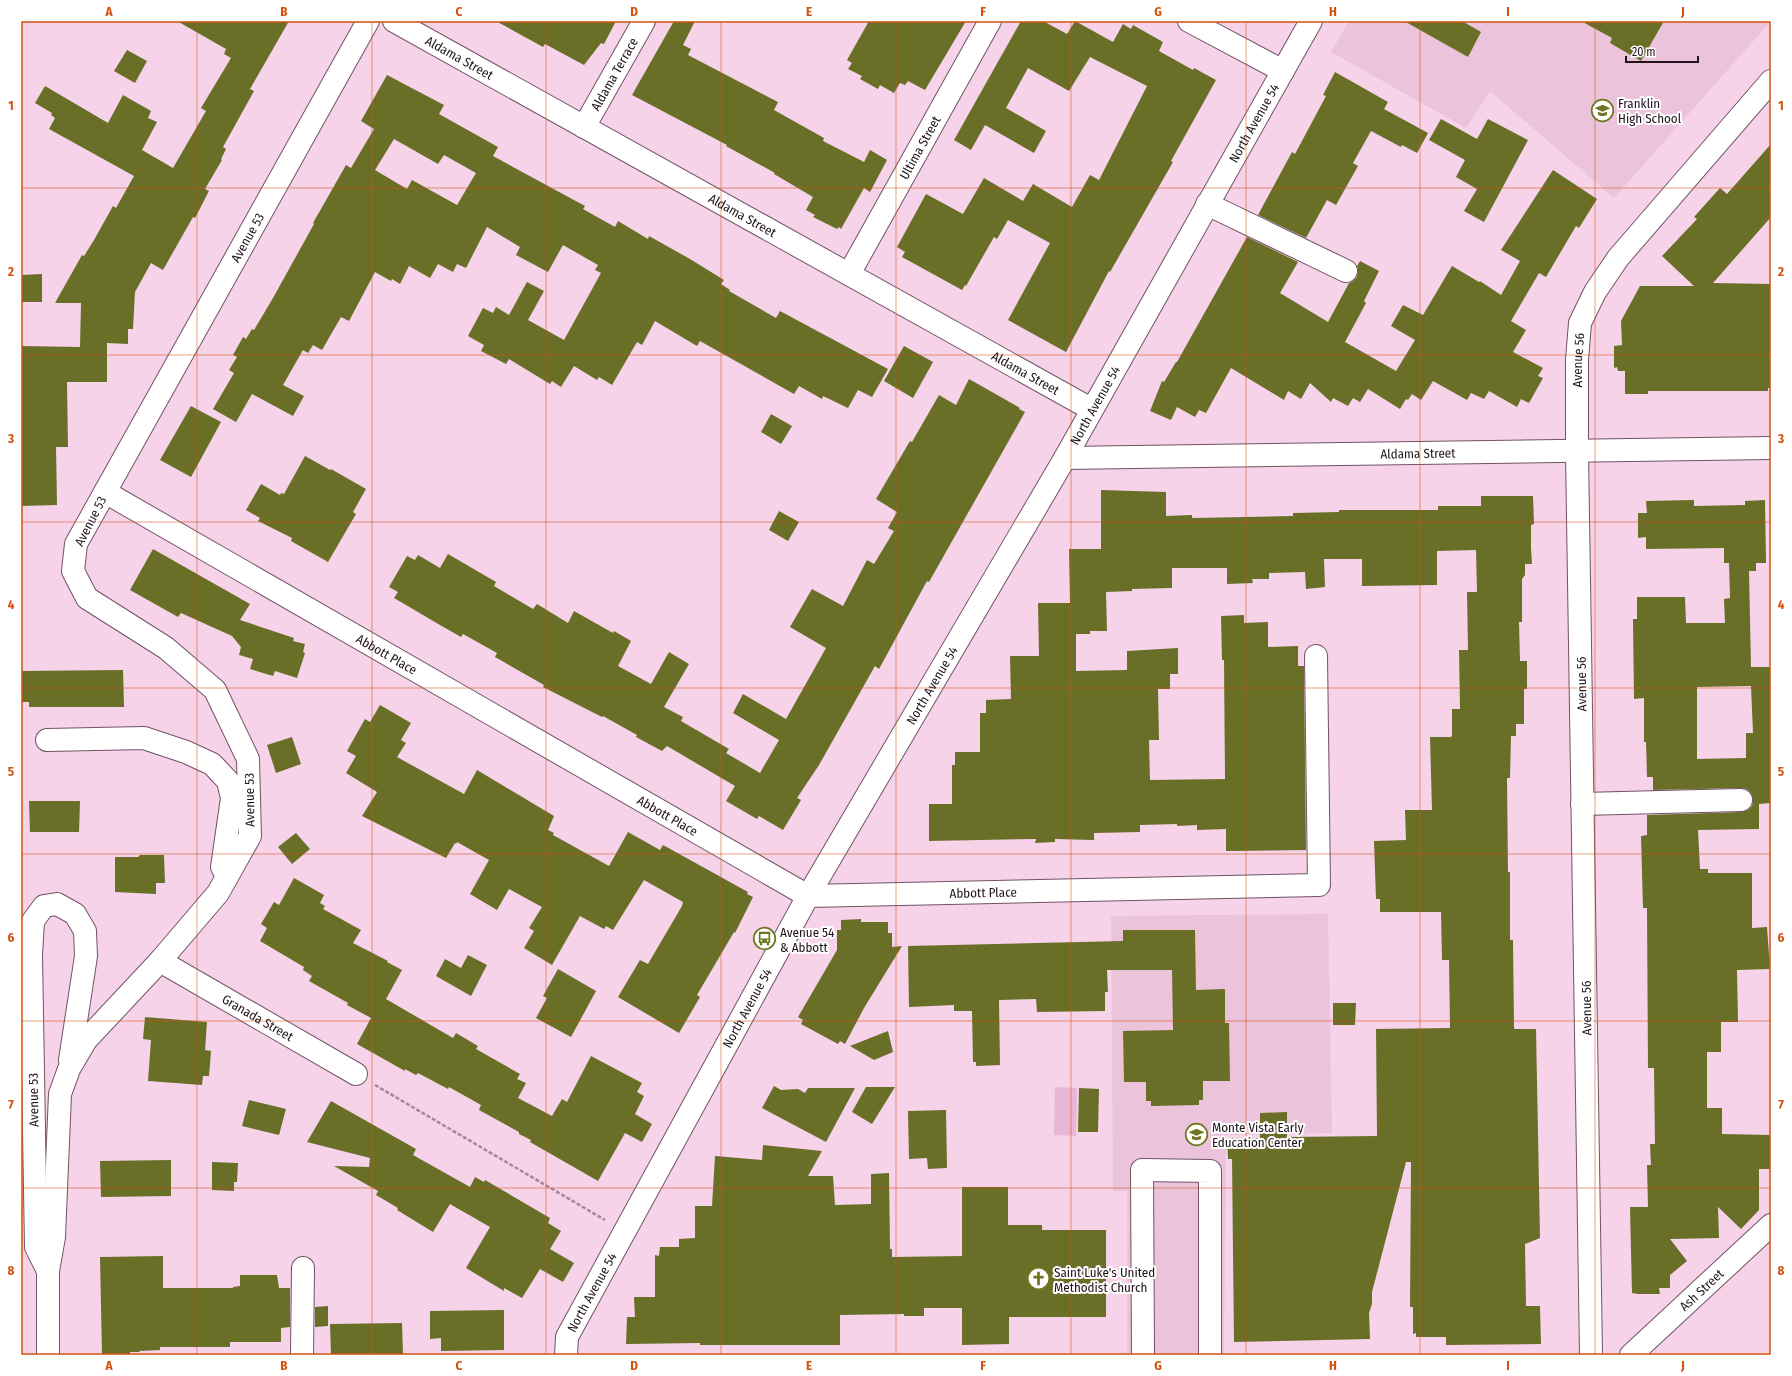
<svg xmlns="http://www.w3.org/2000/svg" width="1792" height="1376" font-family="'Fira Sans Condensed',sans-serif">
	<rect width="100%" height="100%" fill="#f6d3e9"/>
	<!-- built -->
	<g fill="#ebc3db">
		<polygon points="1349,21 1771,21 1614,198 1490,91 1466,128 1331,52"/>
		<polygon points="1328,914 1332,1133 1226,1135 1224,1354 1127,1355 1127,1191 1113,1191 1111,916"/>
	</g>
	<!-- green -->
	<polygon fill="#eab6d7" points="1055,1087 1077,1088 1076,1136 1054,1135"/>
	<!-- building -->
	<g fill="#696f27" fill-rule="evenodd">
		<polygon points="177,21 289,21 250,89 254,91 223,147 226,149 221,159 222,160 205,189 209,191 195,218 193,217 163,270 151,263 135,292 133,329 128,329 128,344 107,343 107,382 67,382 68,447 56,447 57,505 21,506 21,346 80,347 81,303 55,303 82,255 84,256 94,240 113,206 116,208 134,176 49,129 55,118 51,115 52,113 35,103 45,86 108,123 123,95 151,111 148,118 157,122 142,150 173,168 206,111 201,108 231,58 224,54 226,49"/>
		<polygon points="496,21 616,21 604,44 601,43 584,65 545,44 543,47"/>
		<polygon points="674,21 695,21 683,45 691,49 688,55 778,102 774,110 824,138 823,141 864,162 870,150 887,160 870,192 864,188 841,229 839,227 837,229 813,217 815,215 806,210 813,197 774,174 775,173 726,146 727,145 632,95"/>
		<polygon points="869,21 966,21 925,90 908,81 905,85 900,83 894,93 880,85 878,89 860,79 862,76 848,69 852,63 847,60"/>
		<polygon points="1021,21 1043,21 1067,34 1075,21 1113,42 1123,24 1131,29 1133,25 1163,42 1159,51 1193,70 1194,68 1216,80 1171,161 1173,162 1110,272 1109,271 1066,352 1008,320 1050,243 1008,220 997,239 994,237 966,286 965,285 962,290 902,257 905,252 897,247 926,194 963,214 984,178 1023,201 1033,184 1072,207 1090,175 1099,180 1147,86 1090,57 1069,91 1028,68 1006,108 1046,131 1034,153 985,125 971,150 954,140"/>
		<polygon points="1404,21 1462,21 1481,32 1468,57"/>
		<polygon points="1581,21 1664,21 1641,61 1610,43 1612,38"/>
		<polygon points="127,50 147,61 135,83 114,71"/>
		<polygon points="1335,72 1388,102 1384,109 1428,133 1417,153 1402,145 1401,147 1371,131 1353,163 1358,166 1336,205 1327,200 1306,238 1258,215 1292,152 1295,154 1326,96 1323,95"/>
		<path d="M 387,75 L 444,105 L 439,114 L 498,147 L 493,156 L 585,206 L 583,209 L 615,227 L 618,221 L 648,239 L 649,236 L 690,259 L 724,280 L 721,284 L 730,290 L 729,291 L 776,318 L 780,311 L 888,369 L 872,397 L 858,390 L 848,408 L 823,396 L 822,399 L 799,386 L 794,394 L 700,341 L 697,346 L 655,321 L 642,345 L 637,342 L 612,385 L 599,377 L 597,380 L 574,366 L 561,387 L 552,381 L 550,384 L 509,359 L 506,364 L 481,351 L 484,345 L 468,336 L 483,308 L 493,313 L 496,307 L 509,315 L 527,282 L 544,291 L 528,320 L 564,340 L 601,273 L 595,270 L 598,265 L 563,245 L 548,272 L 516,255 L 520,247 L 487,227 L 466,268 L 457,264 L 453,272 L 438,264 L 430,278 L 409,266 L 400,284 L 392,279 L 391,281 L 375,272 L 349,321 L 341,317 L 322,350 L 313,345 L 308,353 L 303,350 L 283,385 L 304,396 L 293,416 L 252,394 L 236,422 L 213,409 L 234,373 L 229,370 L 237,357 L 233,355 L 243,337 L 246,339 L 252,329 L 254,330 L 273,298 L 314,224 L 313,223 L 346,165 L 351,168 L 374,129 L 361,121 ZM 394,139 L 438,164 L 444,155 L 476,173 L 457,205 L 412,180 L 407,189 L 375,170 Z"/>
		<polygon points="1441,119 1477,139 1488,119 1528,140 1484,222 1464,211 1477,189 1456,177 1465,160 1429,140"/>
		<polygon points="1771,144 1771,217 1713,283 1771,284 1771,388 1768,388 1768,391 1648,391 1648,394 1625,394 1625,371 1618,371 1617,367 1614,368 1614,346 1622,345 1621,321 1640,286 1694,286 1662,256 1697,219 1694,217 1720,188 1727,194"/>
		<polygon points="1553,170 1597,199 1579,228 1576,226 1546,277 1539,273 1511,321 1526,330 1513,352 1543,368 1538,376 1543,378 1529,403 1521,399 1517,407 1489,391 1484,399 1471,393 1467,400 1433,381 1421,400 1412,394 1408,400 1406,399 1400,409 1368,389 1360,402 1353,398 1348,406 1333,398 1331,402 1310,383 1301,399 1288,391 1284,400 1231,368 1206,413 1199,410 1195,417 1177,407 1171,420 1150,411 1162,381 1164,382 1176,362 1177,362 1247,237 1298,262 1280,293 1328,322 1349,283 1353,281 1357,277 1358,270 1357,266 1360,261 1379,271 1364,301 1366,303 1345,342 1396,371 1415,340 1391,326 1403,305 1423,315 1452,266 1479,282 1480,281 1501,295 1520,261 1501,250"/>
		<polygon points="42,274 42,302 21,302 21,275"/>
		<polygon points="904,346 933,362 913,398 884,381"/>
		<polygon points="969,379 1020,408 1019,409 1025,412 929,582 927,581 879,669 875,666 819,765 797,798 801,800 783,830 759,816 757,819 726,801 735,786 667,746 662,751 636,737 637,735 603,716 602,717 543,687 544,685 495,657 497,653 463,634 461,637 440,625 394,598 398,592 389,587 407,556 415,560 418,555 440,568 448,554 496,582 494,586 533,609 537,604 568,623 574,611 613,633 614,631 631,641 618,666 651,684 669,652 689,664 664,707 683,717 681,721 729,749 726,753 760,773 779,740 733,713 743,694 786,719 826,648 790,627 812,589 843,606 867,560 874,564 894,531 888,528 897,512 876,499 910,441 912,442 939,395 956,405"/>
		<polygon points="191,406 221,422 191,477 160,460"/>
		<polygon points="771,414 792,426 781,444 761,432"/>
		<polygon points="305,456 330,470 331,469 366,489 353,512 356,514 328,562 291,541 292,538 258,521 260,518 246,510 261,484 280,495 281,493 284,494"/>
		<polygon points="1101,490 1166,492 1166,516 1192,515 1192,518 1293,516 1293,513 1339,512 1339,510 1438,510 1438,506 1481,506 1481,496 1533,496 1534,524 1531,525 1531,548 1532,564 1525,564 1525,575 1522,579 1522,622 1519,622 1520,661 1527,661 1527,689 1524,689 1524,724 1516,724 1516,736 1511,736 1510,778 1507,778 1508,872 1510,872 1510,940 1513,940 1514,1028 1515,1029 1536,1029 1540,1238 1525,1244 1526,1306 1540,1306 1541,1344 1446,1345 1446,1337 1416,1337 1416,1333 1413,1334 1413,1307 1410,1307 1411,1162 1406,1162 1372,1292 1372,1304 1369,1313 1370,1339 1234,1342 1232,1159 1228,1159 1227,1138 1260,1138 1260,1113 1287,1112 1287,1137 1377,1136 1376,1029 1450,1028 1449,960 1442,960 1441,912 1380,912 1380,899 1376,899 1374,841 1406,840 1405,810 1432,810 1430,737 1451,737 1452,735 1452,709 1460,709 1459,650 1468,650 1467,592 1477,592 1476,550 1437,551 1437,585 1362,586 1362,559 1324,559 1325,587 1306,589 1305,572 1269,573 1269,579 1252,579 1253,583 1227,584 1227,568 1172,568 1172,588 1132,589 1132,591 1106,592 1107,631 1090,631 1090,634 1076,634 1076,671 1127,670 1127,651 1178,648 1178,674 1170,674 1170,689 1158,689 1159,740 1149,740 1150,780 1225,779 1224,660 1222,660 1221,616 1244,615 1244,623 1268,622 1268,647 1298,646 1298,666 1304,666 1306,850 1226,851 1226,829 1197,830 1197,825 1177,826 1177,824 1140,825 1140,832 1094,833 1094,840 1055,839 1055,842 1035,843 1036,839 929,841 929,804 952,804 952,765 955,765 955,752 980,752 980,713 986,713 986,700 1011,699 1010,656 1039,656 1038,603 1070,603 1069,549 1101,549"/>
		<path d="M 1694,500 L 1694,506 L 1745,505 L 1745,501 L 1765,500 L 1766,563 L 1756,563 L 1756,571 L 1749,571 L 1751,667 L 1771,667 L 1771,803 L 1759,804 L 1759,829 L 1698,830 L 1700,869 L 1708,869 L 1708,873 L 1752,873 L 1752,928 L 1767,927 L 1770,969 L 1737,970 L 1738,1022 L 1721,1022 L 1721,1052 L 1707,1052 L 1707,1108 L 1722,1108 L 1722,1134 L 1771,1135 L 1771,1169 L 1759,1169 L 1759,1210 L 1741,1229 L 1718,1207 L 1719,1238 L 1670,1239 L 1687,1261 L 1670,1275 L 1670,1288 L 1659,1288 L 1660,1294 L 1638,1294 L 1632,1293 L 1630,1207 L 1648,1207 L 1647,1165 L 1651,1165 L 1650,1144 L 1655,1144 L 1654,1068 L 1648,1068 L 1647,908 L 1643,908 L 1641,836 L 1647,835 L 1647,815 L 1741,812 L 1748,810 L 1752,806 L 1753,800 L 1751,793 L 1747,789 L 1741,788 L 1653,790 L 1653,777 L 1647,777 L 1646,742 L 1644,742 L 1644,698 L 1634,699 L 1633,619 L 1637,619 L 1637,597 L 1685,597 L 1686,623 L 1725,623 L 1724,599 L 1730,598 L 1729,563 L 1724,563 L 1724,548 L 1646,549 L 1646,537 L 1638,538 L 1638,513 L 1647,513 L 1646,501 ZM 1751,686 L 1753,733 L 1746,733 L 1746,758 L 1697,759 L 1697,687 Z"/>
		<polygon points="779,511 799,522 788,541 769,530"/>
		<polygon points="153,549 250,604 240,620 294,638 293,641 305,644 303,652 305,653 297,678 275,671 273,676 250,669 253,659 239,655 241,647 232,636 181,613 178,617 130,590"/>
		<polygon points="123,670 124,707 29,707 29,702 21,702 21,671"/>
		<polygon points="380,705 411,723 401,740 406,743 397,757 464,794 477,770 554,816 548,830 554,833 553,835 609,866 628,832 660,850 663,845 748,892 747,894 753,897 735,933 734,932 697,995 700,997 679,1033 618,997 640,960 648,964 682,906 683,902 644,880 613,930 606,926 604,929 580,916 552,965 524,948 534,931 529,928 542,907 509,889 497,910 470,894 489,860 457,842 456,844 455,843 446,858 362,816 377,792 346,773 356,756 347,751 365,719 370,722"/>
		<polygon points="292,737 301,764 276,773 267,745"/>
		<polygon points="29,801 80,801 79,832 30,832"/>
		<polygon points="296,833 310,849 292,864 278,847"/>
		<polygon points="140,855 164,855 165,883 156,883 156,894 115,892 115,857 138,857"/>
		<polygon points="294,878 324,895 320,903 325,906 323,909 361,930 353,943 388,961 387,962 402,970 386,999 453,1038 456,1033 478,1046 476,1049 520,1074 517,1079 526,1083 518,1098 552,1116 562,1099 567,1102 591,1056 642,1083 637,1092 644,1096 635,1114 652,1124 642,1142 625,1133 598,1181 530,1142 531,1140 519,1134 519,1132 479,1110 481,1105 449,1087 448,1089 418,1073 416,1075 405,1069 405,1071 357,1044 371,1018 347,1005 348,1003 309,981 312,976 303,970 304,967 260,941 267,928 261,924 274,902 279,905"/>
		<polygon points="861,919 861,922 888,922 888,933 892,933 892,947 902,946 864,1008 845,1044 840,1041 838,1044 801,1024 803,1020 798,1017 837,950 837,930 841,930 841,920"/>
		<polygon points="1123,930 1195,930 1196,990 1225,989 1225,1023 1229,1023 1230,1081 1203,1081 1203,1100 1199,1100 1199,1105 1151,1106 1151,1101 1146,1101 1146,1082 1124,1082 1123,1031 1173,1030 1172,970 1107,970 1108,992 1105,992 1105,1011 1037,1012 1036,999 999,1000 1000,1065 976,1066 976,1062 973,1062 972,1011 954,1011 954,1005 909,1007 908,946 1123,941"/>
		<polygon points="468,955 487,965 471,996 436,976 445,959 461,968"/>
		<polygon points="558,969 596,991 571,1037 536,1018 547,998 543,996"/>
		<polygon points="1333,1003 1356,1003 1355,1025 1333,1025"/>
		<polygon points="145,1017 207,1022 205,1050 211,1051 209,1076 203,1076 202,1085 148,1081 151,1040 143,1039"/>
		<polygon points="888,1031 893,1052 874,1060 850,1046"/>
		<polygon points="774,1086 781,1090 798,1089 805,1093 808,1088 855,1088 826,1142 762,1108"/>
		<polygon points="866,1087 895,1087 872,1124 852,1112"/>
		<polygon points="1079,1088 1099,1089 1098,1132 1078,1132"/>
		<polygon points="249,1100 286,1109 279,1135 242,1126"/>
		<polygon points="331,1101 416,1149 413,1155 470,1187 475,1177 484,1182 485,1180 550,1218 548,1223 561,1231 550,1249 574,1263 563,1282 540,1269 522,1298 504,1288 504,1291 466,1268 490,1227 450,1204 433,1232 397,1210 398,1208 376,1195 378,1191 334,1166 369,1167 370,1158 307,1142"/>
		<polygon points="946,1110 947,1168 928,1169 927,1158 909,1159 908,1111"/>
		<polygon points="763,1145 822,1151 808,1176 833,1176 835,1205 871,1204 871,1174 889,1173 890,1249 892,1249 892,1257 962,1256 962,1187 1008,1187 1008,1225 1042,1225 1042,1230 1106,1230 1106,1317 1009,1317 1009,1344 962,1345 962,1308 924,1308 924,1316 904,1316 904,1314 840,1315 840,1345 700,1345 700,1343 626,1344 627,1317 635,1317 634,1297 655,1297 655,1255 659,1256 660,1247 679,1247 679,1239 695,1238 695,1206 712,1206 715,1156 762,1160"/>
		<polygon points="171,1160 171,1196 101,1197 100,1161"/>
		<polygon points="212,1162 238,1163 237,1182 234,1182 234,1191 212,1190"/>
		<polygon points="163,1256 163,1288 233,1288 233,1287 240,1286 240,1275 277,1275 279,1288 290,1288 290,1327 281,1328 281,1342 230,1342 230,1347 160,1347 160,1350 139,1351 140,1352 130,1352 130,1354 102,1354 100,1257"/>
		<polygon points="328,1306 328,1326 315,1327 315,1307"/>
		<polygon points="504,1310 504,1350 441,1351 441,1338 430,1339 430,1311"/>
		<polygon points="402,1323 403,1355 331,1355 330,1324"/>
	</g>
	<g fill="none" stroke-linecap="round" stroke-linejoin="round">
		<defs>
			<g id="minor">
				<path id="s1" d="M 394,21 L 1091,409"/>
				<polyline points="1189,21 1283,71"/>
				<path id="s2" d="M 584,127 L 644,21"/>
				<polyline points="1207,204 1346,271"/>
				<path id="s3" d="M 849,274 L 990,21"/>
				<path id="s4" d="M 1065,458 L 1771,448"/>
				<path id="s5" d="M 105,492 L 808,896 L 1319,885 L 1316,656"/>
				<polyline points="47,740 144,738 186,752 212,764 228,781 232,798 222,867 227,876"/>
				<polyline points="1582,804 1741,800"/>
				<path id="s6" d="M 160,961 L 356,1074"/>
				<polyline points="48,1271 36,1247 31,955 33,921 44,906 57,904 75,914 85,931 86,956 70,1060"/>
				<path id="s7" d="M 48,1355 L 48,1271 L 54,1237 L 60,1094 L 69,1069 L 86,1040 L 160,961 L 218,893 L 250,836 L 248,759 L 215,690 L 166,648 L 87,598 L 73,571 L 76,544 L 368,21"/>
				<polyline points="302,1355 303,1268"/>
				<path id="s8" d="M 566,1355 L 567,1337 L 808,896 L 1065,458 L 1311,21"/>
				<polyline points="1143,1355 1142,1170 1210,1171 1210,1355"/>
				<path id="s9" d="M 1591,1355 L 1577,452 L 1577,360 L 1580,323 L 1595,292 L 1618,258 L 1771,81"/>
				<path id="s10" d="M 1631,1355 L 1771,1225"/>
			</g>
		</defs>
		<!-- minor casing -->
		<use href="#minor" stroke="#705365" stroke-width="24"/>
		<!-- path -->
		<polyline stroke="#a28898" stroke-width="2.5" stroke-dasharray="4 2" stroke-linecap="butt" points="375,1085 605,1220"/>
		<!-- minor -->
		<use href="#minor" stroke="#fff" stroke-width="22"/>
	</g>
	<!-- grid -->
	<path fill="none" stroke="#d4520e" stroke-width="1" stroke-opacity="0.55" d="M 197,21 L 197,1355M 372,21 L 372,1355M 546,21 L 546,1355M 721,21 L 721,1355M 896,21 L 896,1355M 1071,21 L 1071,1355M 1246,21 L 1246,1355M 1420,21 L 1420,1355M 1595,21 L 1595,1355M 21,188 L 1771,188M 21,355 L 1771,355M 21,522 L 1771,522M 21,688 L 1771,688M 21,854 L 1771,854M 21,1021 L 1771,1021M 21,1188 L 1771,1188"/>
	<!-- icons -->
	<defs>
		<symbol id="school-ring" viewBox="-11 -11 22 22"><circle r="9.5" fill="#fff" stroke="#70761e" stroke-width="1.5"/><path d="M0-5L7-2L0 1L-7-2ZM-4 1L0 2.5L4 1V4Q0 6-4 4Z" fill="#70761e"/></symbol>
		<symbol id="bus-ring" viewBox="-11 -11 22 22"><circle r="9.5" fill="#fff" stroke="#70761e" stroke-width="1.5"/><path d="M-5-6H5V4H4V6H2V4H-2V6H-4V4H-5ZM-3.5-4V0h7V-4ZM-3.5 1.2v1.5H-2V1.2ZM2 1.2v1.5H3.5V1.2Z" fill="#70761e"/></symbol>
		<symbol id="church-ring" viewBox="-11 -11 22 22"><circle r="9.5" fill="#fff" stroke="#70761e" stroke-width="1.5"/><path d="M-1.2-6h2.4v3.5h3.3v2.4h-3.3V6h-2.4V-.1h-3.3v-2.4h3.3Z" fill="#70761e"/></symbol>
	</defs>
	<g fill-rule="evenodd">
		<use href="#school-ring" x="1590" y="98" width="25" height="25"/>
		<use href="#bus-ring" x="752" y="926" width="25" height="25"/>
		<use href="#school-ring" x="1184" y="1122" width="25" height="25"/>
		<use href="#church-ring" x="1026" y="1266" width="25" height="25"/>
	</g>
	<g text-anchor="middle" stroke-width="4" stroke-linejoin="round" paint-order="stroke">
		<!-- street labels -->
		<g font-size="13" fill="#20141b" stroke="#fff">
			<text dy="5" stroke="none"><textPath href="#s1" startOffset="75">Aldama Street</textPath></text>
			<text dy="5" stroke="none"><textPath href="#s2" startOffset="61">Aldama Terrace</textPath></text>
			<text dy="5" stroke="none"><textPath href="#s8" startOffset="1413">North Avenue 54</textPath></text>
			<text dy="5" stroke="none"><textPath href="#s3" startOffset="145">Ultima Street</textPath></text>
			<text dy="5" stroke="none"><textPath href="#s1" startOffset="399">Aldama Street</textPath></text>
			<text dy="5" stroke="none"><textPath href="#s7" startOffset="1305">Avenue 53</textPath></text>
			<text dy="5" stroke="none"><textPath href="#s9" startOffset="995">Avenue 56</textPath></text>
			<text dy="5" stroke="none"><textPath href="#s1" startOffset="723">Aldama Street</textPath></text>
			<text dy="5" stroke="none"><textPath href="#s8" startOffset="1089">North Avenue 54</textPath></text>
			<text dy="5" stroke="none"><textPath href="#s4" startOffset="353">Aldama Street</textPath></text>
			<text transform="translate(90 521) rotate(-63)" y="5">Avenue 53</text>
			<text dy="5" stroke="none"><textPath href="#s5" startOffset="325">Abbott Place</textPath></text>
			<text transform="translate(1581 684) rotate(-91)" y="5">Avenue 56</text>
			<text dy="5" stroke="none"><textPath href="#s8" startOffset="765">North Avenue 54</textPath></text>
			<text transform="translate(249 800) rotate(-91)" y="5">Avenue 53</text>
			<text dy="5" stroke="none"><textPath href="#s5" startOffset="649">Abbott Place</textPath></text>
			<text dy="5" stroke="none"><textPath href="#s5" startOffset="986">Abbott Place</textPath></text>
			<text dy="5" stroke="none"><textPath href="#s8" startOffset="393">North Avenue 54</textPath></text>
			<text transform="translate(1586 1008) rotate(-91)" y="5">Avenue 56</text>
			<text dy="5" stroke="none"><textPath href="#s6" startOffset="113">Granada Street</textPath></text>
			<text transform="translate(33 1100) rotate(-91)" y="5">Avenue 53</text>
			<text dy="5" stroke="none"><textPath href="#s10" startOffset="96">Ash Street</textPath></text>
			<text dy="5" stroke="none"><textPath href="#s8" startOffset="69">North Avenue 54</textPath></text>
		</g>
		<!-- poi labels -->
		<g font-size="13" fill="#20141b" stroke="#fff" text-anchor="start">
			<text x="1618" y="108">Franklin<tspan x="1618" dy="15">High School</tspan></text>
			<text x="780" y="937">Avenue 54<tspan x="780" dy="15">&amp; Abbott</tspan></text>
			<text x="1212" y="1132">Monte Vista Early<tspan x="1212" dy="15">Education Center</tspan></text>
			<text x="1054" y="1277">Saint Luke's United<tspan x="1054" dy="15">Methodist Church</tspan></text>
		</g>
	</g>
	<!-- border -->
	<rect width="1792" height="1376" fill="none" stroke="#ffffff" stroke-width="44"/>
	<!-- scale -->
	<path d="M1626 56v6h72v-6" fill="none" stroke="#20141b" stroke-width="2"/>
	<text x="1632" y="56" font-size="12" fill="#20141b" stroke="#ffffff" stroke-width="3" paint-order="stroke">20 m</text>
	<rect x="22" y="22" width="1748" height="1332" fill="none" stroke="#d4520e" stroke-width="1.5"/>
	<g font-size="13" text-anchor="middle" font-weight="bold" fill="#d4520e">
		<text x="109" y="16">A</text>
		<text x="284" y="16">B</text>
		<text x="459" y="16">C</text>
		<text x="634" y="16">D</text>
		<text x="809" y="16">E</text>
		<text x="983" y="16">F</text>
		<text x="1158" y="16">G</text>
		<text x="1333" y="16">H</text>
		<text x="1508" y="16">I</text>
		<text x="1683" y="16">J</text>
		<text x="11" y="110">1</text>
		<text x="1781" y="110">1</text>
		<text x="11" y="276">2</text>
		<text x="1781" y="276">2</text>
		<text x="11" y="443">3</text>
		<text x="1781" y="443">3</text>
		<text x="11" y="609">4</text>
		<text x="1781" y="609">4</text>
		<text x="11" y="776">5</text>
		<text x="1781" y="776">5</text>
		<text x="11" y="942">6</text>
		<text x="1781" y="942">6</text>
		<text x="11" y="1109">7</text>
		<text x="1781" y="1109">7</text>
		<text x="11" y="1275">8</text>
		<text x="1781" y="1275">8</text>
		<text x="109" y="1370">A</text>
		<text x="284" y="1370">B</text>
		<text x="459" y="1370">C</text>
		<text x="634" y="1370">D</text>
		<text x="809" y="1370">E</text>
		<text x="983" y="1370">F</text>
		<text x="1158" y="1370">G</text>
		<text x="1333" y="1370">H</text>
		<text x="1508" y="1370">I</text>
		<text x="1683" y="1370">J</text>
	</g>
</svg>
